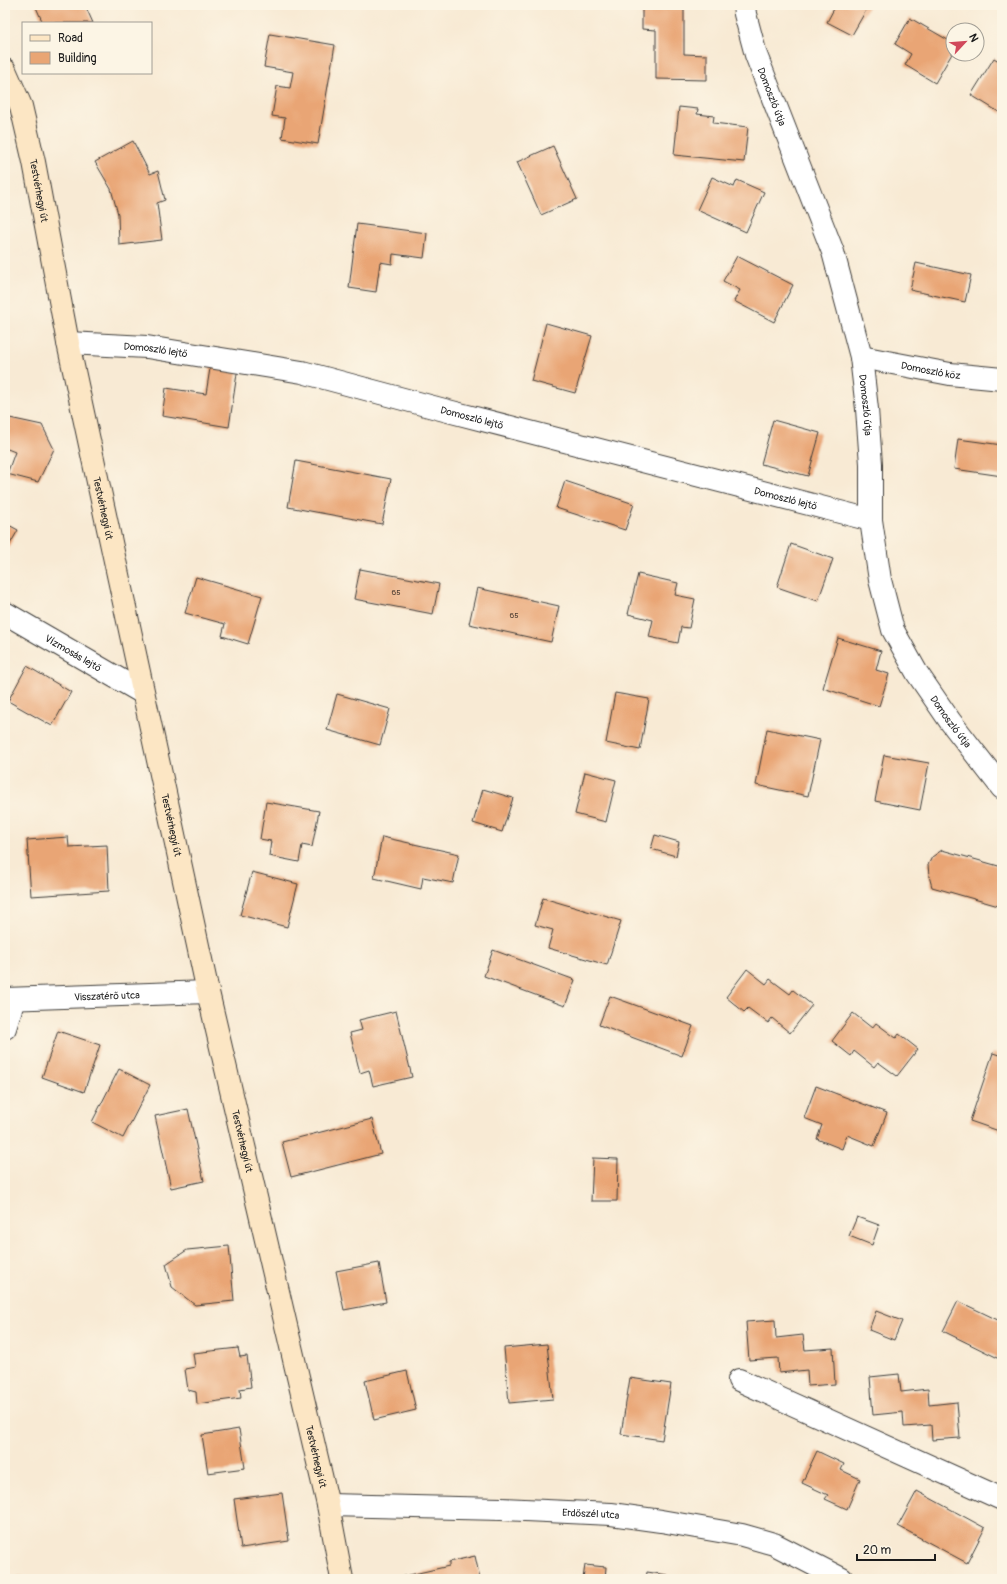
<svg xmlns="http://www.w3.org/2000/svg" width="1007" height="1584" font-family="Pangolin,sans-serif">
	<rect width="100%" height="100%" fill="#fcf5e5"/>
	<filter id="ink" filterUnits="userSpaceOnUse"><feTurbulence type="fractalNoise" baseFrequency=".025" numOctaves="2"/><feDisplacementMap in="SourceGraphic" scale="8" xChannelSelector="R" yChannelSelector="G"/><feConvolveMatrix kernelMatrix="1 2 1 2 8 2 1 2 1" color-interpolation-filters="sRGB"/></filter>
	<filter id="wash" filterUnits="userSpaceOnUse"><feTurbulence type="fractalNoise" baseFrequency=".012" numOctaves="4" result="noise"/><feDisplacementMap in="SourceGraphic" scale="16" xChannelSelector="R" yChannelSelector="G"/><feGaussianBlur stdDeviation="0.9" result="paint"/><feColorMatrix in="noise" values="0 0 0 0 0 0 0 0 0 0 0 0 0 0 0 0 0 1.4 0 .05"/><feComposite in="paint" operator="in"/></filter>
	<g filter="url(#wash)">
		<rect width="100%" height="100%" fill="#f8ead4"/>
		<g id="blocks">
			<!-- building -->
			<g fill="#e9a574">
				<polygon points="35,5 85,5 93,23 43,23"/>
				<polygon points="642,5 684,5 684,54 707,55 707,80 656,79 656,30 642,29"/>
				<polygon points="836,5 869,5 852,35 827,22"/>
				<polygon points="910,18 953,43 953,52 935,83 905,65 911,54 895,44"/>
				<polygon points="270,34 335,45 318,144 282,138 285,118 272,116 277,86 290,88 293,72 264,67"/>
				<polygon points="994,58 1002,63 1002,114 971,95"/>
				<polygon points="679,107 698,109 697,114 714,116 713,123 748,127 744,162 674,155"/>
				<polygon points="133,141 150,174 158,171 165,200 157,203 162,240 119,245 118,214 111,189 95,162"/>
				<polygon points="553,146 577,199 541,215 517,162"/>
				<polygon points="712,177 734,187 737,180 764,192 746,232 697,210"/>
				<polygon points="357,224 427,233 424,258 393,254 392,264 380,262 376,292 349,288"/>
				<polygon points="737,256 793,285 774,322 734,301 740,290 723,281"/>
				<polygon points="916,263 971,275 965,302 910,290"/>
				<polygon points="546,323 592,336 575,393 531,381"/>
				<polygon points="211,362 238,367 229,427 162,416 166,388 206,394"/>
				<polygon points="5,417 42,425 54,449 38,482 7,474 15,452 5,448"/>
				<polygon points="773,420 820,433 808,476 761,464"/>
				<polygon points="958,439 1002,445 1002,476 954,469"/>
				<polygon points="296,461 391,479 382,524 288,507"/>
				<polygon points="565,481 634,504 625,530 556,508"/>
				<polygon points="5,523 18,530 5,553"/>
				<polygon points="791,544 833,559 818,601 777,587"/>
				<polygon points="360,569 439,584 433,614 354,599"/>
				<polygon points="638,574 678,583 675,595 695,599 689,628 681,627 678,643 649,637 653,620 628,614"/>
				<polygon points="196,577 262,596 248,644 222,636 225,624 185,613"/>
				<polygon points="477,588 559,606 551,642 469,624"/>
				<polygon points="838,638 881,651 876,670 889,674 879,706 823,688"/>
				<polygon points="27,666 71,692 52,726 8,701"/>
				<polygon points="615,693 649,699 640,750 606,743"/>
				<polygon points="337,694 390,709 380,745 327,730"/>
				<polygon points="767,729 820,740 808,796 756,785"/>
				<polygon points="884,755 929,763 920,810 875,801"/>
				<polygon points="585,772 616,780 606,822 575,814"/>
				<polygon points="483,789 513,798 502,832 473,823"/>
				<polygon points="266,802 319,811 312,847 302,845 299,862 269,856 271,841 260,839"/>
				<polygon points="655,835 679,842 676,856 651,849"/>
				<polygon points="68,837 69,847 107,845 109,891 31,896 27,840"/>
				<polygon points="382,837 459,854 453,883 423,877 421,889 374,878"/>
				<polygon points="942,850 1002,867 1002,907 932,887 929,876 928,865 932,857"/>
				<polygon points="252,872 298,884 287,927 240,915"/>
				<polygon points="543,898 621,921 607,965 548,948 553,930 535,925"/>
				<polygon points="493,950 575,980 565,1006 484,976"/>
				<polygon points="747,969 766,984 770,979 790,994 793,990 812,1005 790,1033 772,1018 768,1023 748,1008 744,1012 726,997"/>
				<polygon points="610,996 693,1026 682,1056 599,1025"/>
				<polygon points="396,1011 412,1077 373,1086 369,1070 360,1073 350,1033 362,1030 359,1020"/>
				<polygon points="853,1013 872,1028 876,1023 896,1038 899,1034 918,1049 897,1076 878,1062 874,1067 854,1051 851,1056 832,1041"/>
				<polygon points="58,1031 100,1045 84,1092 42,1077"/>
				<polygon points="993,1053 1002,1056 1002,1132 970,1121"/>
				<polygon points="119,1069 150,1085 123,1138 92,1122"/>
				<polygon points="816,1086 887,1113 874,1146 847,1135 842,1149 817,1139 822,1125 804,1118"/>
				<polygon points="188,1109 204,1181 171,1188 155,1116"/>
				<polygon points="372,1119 381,1154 291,1177 282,1142"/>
				<polygon points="593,1158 618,1159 617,1201 591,1201"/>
				<polygon points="857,1217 879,1225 872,1245 849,1236"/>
				<polygon points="229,1246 234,1301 195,1305 172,1287 166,1264 187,1250"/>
				<polygon points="379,1263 386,1302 344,1310 336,1271"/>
				<polygon points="958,1301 1002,1322 1002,1355 1000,1359 943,1331"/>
				<polygon points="876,1311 902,1321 894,1340 869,1330"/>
				<polygon points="775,1320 776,1338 803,1335 805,1350 833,1348 835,1384 808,1386 807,1370 779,1373 778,1358 749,1360 746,1322"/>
				<polygon points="547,1344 553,1399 509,1403 504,1348"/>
				<polygon points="238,1348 240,1357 247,1356 251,1387 240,1389 241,1398 197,1404 196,1392 188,1390 185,1369 195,1367 193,1353"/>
				<polygon points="407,1371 416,1410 374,1420 365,1381"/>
				<polygon points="899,1374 901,1392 928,1389 929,1405 957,1402 960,1438 932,1440 931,1425 904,1427 903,1412 873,1415 870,1377"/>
				<polygon points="630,1378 671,1384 662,1440 621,1434"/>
				<polygon points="239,1429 245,1468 208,1473 202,1435"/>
				<polygon points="817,1451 844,1464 841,1470 860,1479 847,1509 825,1499 828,1495 802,1483"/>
				<polygon points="917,1491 985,1528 967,1563 898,1526"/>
				<polygon points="282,1493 289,1541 241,1548 234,1499"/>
				<polygon points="475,1556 480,1579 402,1579 401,1577 449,1566 449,1562"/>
				<polygon points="585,1565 606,1567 605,1579 583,1579"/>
				<polygon points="647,1572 668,1575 668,1579 646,1579"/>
				<polygon points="18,1576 29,1578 29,1579 18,1579"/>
			</g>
		</g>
	</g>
	<g filter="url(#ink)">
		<use href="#blocks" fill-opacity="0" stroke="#3d3b38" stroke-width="1"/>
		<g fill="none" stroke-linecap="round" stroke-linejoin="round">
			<defs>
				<g id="street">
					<path id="s1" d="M 744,5 L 745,14 L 756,55 L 833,252 L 861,357 L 867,409 L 871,464 L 871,520 L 880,580 L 893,630 L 917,673 L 950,721 L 1002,788"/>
					<path id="s2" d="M 68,343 L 147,347 L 302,372 L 448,411 L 871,520"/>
					<path id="s3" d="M 861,357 L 950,374 L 1002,379"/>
					<path id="s4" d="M 5,613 L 143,693"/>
					<path id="s5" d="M 5,999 L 208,992"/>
					<polyline points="5,1028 14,999"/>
					<polyline points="739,1380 1002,1499"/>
					<path id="s6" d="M 328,1505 L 501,1509 L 611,1514 L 661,1521 L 742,1535 L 774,1544 L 842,1579"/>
				</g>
				<g id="secondary">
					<path id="s7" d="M 5,70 L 21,106 L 34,162 L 68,343 L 208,992 L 328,1505 L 342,1579"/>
				</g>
			</defs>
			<!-- street casing -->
			<use href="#street" stroke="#3d3b38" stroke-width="24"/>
			<!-- secondary casing -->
			<use href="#secondary" stroke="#3d3b38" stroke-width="24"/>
			<!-- street -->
			<use href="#street" stroke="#fff" stroke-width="22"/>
			<!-- secondary -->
			<use href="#secondary" stroke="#fce6c4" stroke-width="22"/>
		</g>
	</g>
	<g text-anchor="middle" stroke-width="3" stroke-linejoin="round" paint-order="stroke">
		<!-- number labels -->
		<g font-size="8" fill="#4f3e32">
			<text x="396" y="595">65</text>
			<text x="514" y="618">65</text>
		</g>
		<!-- street labels -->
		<g font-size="10" fill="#1c1c1c" stroke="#fcf5e5">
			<text dy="4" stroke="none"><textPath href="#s1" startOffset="96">Domoszló útja</textPath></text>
			<text dy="4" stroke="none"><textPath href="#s7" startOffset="126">Testvérhegyi út</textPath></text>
			<text dy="4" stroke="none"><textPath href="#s2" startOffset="88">Domoszló lejtő</textPath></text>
			<text dy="4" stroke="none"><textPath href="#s3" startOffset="71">Domoszló köz</textPath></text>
			<text dy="4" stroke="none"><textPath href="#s1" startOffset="420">Domoszló útja</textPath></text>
			<text dy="4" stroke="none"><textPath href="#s2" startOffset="412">Domoszló lejtő</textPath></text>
			<text dy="4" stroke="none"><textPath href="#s2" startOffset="736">Domoszló lejtő</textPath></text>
			<text dy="4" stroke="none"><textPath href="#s7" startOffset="450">Testvérhegyi út</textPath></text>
			<text dy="4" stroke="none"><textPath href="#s4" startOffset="79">Vízmosás lejtő</textPath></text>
			<text dy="4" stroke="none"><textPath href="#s1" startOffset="756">Domoszló útja</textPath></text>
			<text dy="4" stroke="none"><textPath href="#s7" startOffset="774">Testvérhegyi út</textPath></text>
			<text dy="4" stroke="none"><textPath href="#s5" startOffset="102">Visszatérő utca</textPath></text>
			<text dy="4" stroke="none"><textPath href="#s7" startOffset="1098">Testvérhegyi út</textPath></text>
			<text dy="4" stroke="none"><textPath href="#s7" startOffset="1422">Testvérhegyi út</textPath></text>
			<text dy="4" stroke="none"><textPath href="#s6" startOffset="263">Erdőszél utca</textPath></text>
		</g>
	</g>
	<!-- margin -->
	<rect width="1007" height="1584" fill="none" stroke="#fcf5e5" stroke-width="20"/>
	<!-- legend -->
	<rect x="22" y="22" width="130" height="52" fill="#fcf5e5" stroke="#a29e95"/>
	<rect x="30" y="35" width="20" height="6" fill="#fce6c4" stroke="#a29e95"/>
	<text x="58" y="42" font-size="12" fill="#1c1c1c">Road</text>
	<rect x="30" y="52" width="20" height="12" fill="#e9a574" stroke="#a29e95"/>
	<text x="58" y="62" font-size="12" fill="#1c1c1c">Building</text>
	<!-- north arrow -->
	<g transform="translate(965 42) rotate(64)"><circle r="19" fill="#fcf5e5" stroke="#a29e95"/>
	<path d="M0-3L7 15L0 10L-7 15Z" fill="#d1495b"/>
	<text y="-6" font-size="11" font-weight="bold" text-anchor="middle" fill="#1c1c1c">N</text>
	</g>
	<!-- scale -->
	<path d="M857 1554v6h78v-6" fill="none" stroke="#1c1c1c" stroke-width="2"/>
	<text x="863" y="1554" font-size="12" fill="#1c1c1c" stroke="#fcf5e5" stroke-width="3" paint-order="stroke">20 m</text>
</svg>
